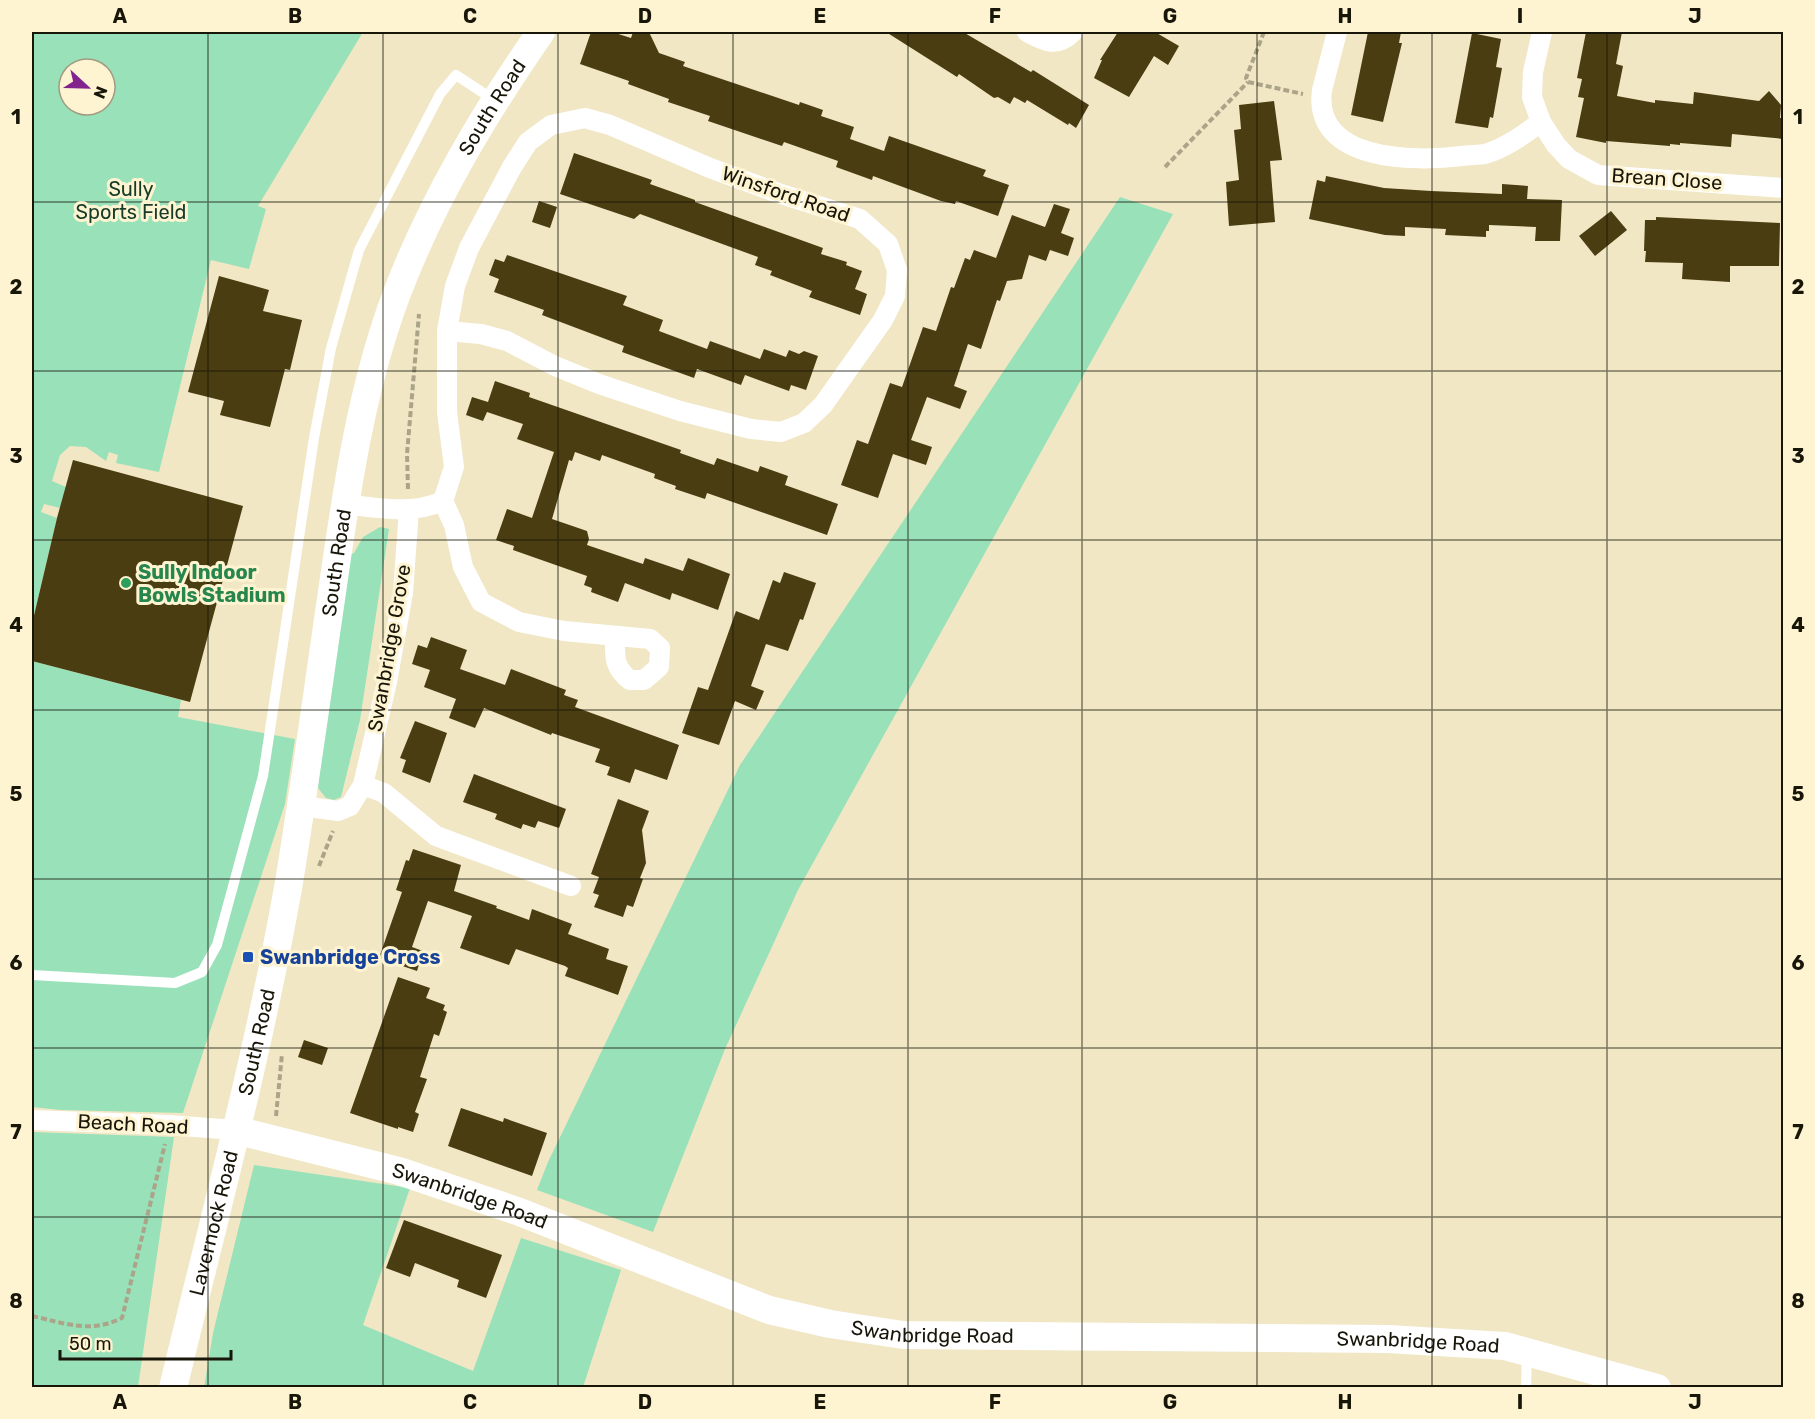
<svg xmlns="http://www.w3.org/2000/svg" width="1815" height="1419" font-family="Rubik,sans-serif">
	<rect width="100%" height="100%" fill="#f1e7c5"/>
	<!-- green -->
	<g fill="#98e1b9" fill-rule="evenodd">
		<path d="M 32,32 L 363,32 L 258,206 L 266,209 L 249,269 L 211,260 L 159,472 L 116,463 L 118,455 L 109,452 L 106,461 L 86,447 L 70,446 L 60,455 L 52,481 L 66,487 L 60,508 L 44,504 L 41,512 L 57,518 L 32,624 ZM 69,69 L 105,69 L 105,105 L 69,105 Z"/>
		<polygon points="1120,197 1173,214 798,890 725,1049 653,1232 537,1190 548,1162 740,765"/>
		<polygon points="380,527 389,529 360,720 341,797 334,800 326,798 318,788 319,776 351,554 354,553 363,537"/>
		<polygon points="32,661 181,700 178,717 295,739 285,804 183,1113 61,1110 32,1107"/>
		<polygon points="32,1132 174,1137 138,1387 32,1387"/>
		<polygon points="254,1165 410,1188 363,1325 473,1371 521,1238 621,1270 583,1387 204,1388 213,1333"/>
	</g>
	<!-- building -->
	<g fill="#4a3d11">
		<polygon points="591,32 612,32 631,38 633,32 649,32 659,53 685,62 683,66 799,105 800,102 823,110 821,116 854,127 850,139 884,151 889,136 986,170 983,176 1009,185 998,216 956,201 955,204 941,201 873,176 872,180 836,167 838,161 784,142 782,146 708,121 710,116 668,102 669,99 628,84 629,81 580,64"/>
		<polygon points="886,32 963,32 1031,72 1033,70 1089,105 1076,128 1069,123 1068,125 1027,100 1025,103 1014,97 1010,104 998,97 994,98 959,74 957,77"/>
		<polygon points="1118,32 1155,32 1179,46 1168,65 1154,56 1129,97 1094,78 1102,60 1100,60"/>
		<polygon points="1368,32 1401,32 1399,43 1402,43 1383,122 1351,115"/>
		<polygon points="1586,32 1622,32 1616,64 1623,66 1617,96 1655,103 1655,100 1693,104 1694,92 1759,101 1769,91 1781,105 1780,118 1784,118 1784,139 1732,134 1731,147 1680,143 1680,145 1670,144 1670,146 1606,141 1606,143 1576,137 1584,98 1578,97 1582,79 1577,78"/>
		<polygon points="1472,33 1501,39 1496,67 1502,68 1493,118 1490,117 1488,128 1455,123"/>
		<polygon points="1274,101 1282,160 1270,161 1275,222 1229,226 1226,182 1239,180 1234,130 1241,129 1239,105"/>
		<polygon points="574,153 652,180 650,184 695,200 695,202 823,248 821,254 847,262 846,265 862,271 855,289 867,294 860,315 809,297 812,291 770,275 772,271 755,265 758,257 640,214 634,219 560,194"/>
		<polygon points="1326,176 1384,188 1431,191 1502,194 1502,184 1528,186 1527,199 1562,200 1560,241 1535,241 1536,227 1489,225 1489,231 1486,231 1486,237 1445,235 1446,229 1405,227 1405,236 1385,235 1309,219 1317,180 1325,182"/>
		<polygon points="539,201 557,207 550,228 532,222"/>
		<polygon points="1054,204 1070,209 1061,233 1074,238 1068,256 1050,250 1046,261 1029,255 1022,279 1007,281 1000,301 997,300 981,349 968,344 954,386 967,391 960,409 927,397 911,440 932,447 926,465 893,454 878,498 841,485 857,440 868,444 890,383 902,387 923,327 936,331 951,287 954,288 965,258 970,260 974,250 996,258 1012,215 1045,227"/>
		<polygon points="1611,211 1627,230 1595,256 1579,236"/>
		<polygon points="1656,217 1780,223 1779,266 1730,266 1730,282 1682,279 1683,263 1645,262 1646,251 1644,251 1645,220 1656,220"/>
		<polygon points="507,255 627,296 623,305 663,320 659,331 707,349 710,341 760,359 764,349 786,357 789,350 799,354 804,351 818,356 806,390 791,385 789,391 745,375 741,385 697,369 694,378 622,352 624,346 542,315 544,310 494,292 499,279 489,275 495,259 504,262"/>
		<polygon points="219,276 269,290 263,311 302,320 290,370 285,369 270,427 220,415 224,401 188,392"/>
		<polygon points="495,381 530,393 529,397 658,442 681,450 680,453 714,465 717,458 758,472 760,466 788,476 785,485 838,504 827,535 707,493 705,499 675,489 676,486 654,478 655,474 602,455 600,461 575,452 572,461 569,460 552,519 587,531 589,539 587,545 643,564 645,558 683,571 688,558 730,574 718,610 672,593 670,600 625,583 618,602 591,592 592,588 584,585 587,576 513,550 514,546 496,540 507,509 532,518 554,452 517,439 523,424 487,412 483,421 466,415 472,397 488,402"/>
		<polygon points="73,460 243,506 190,702 32,661 32,624 57,518"/>
		<polygon points="784,572 816,583 803,620 800,619 788,651 766,644 751,686 764,691 756,710 735,701 719,745 682,733 698,687 708,690 736,611 759,620 773,580 780,583"/>
		<polygon points="431,637 467,650 460,669 505,685 511,669 566,690 564,695 578,700 575,707 679,745 667,780 635,769 630,783 607,775 610,767 595,762 600,749 552,733 551,735 484,708 475,728 449,718 456,699 424,687 430,670 412,664 418,645 427,648"/>
		<polygon points="415,721 447,733 430,783 402,772 406,760 400,758"/>
		<polygon points="474,774 566,809 559,828 538,821 535,828 523,824 521,829 495,819 497,814 463,802"/>
		<polygon points="618,799 649,811 642,830 646,863 640,878 643,879 633,907 627,905 623,917 594,907 599,895 593,893 599,877 591,874"/>
		<polygon points="413,849 461,865 454,891 497,906 496,908 529,920 532,909 572,924 568,934 609,949 606,959 628,966 618,995 565,976 568,968 565,966 516,949 509,965 460,948 472,916 428,901 412,947 423,951 417,971 379,958 402,892 396,890 406,860 409,861"/>
		<polygon points="398,977 430,988 426,998 445,1005 443,1010 447,1012 439,1036 434,1034 420,1077 427,1079 415,1112 419,1114 413,1132 398,1127 398,1129 350,1113"/>
		<polygon points="304,1040 328,1048 322,1065 298,1057"/>
		<polygon points="461,1108 503,1122 504,1118 547,1133 532,1176 448,1146"/>
		<polygon points="404,1220 502,1255 486,1298 457,1287 459,1280 415,1263 410,1277 386,1268"/>
	</g>
	<g fill="none" stroke-linecap="round" stroke-linejoin="round">
		<!-- path -->
		<g stroke="#aca489" stroke-width="4" stroke-dasharray="6 3" stroke-linecap="butt">
			<polyline points="1264,32 1246,78 1248,82 1303,94"/>
			<polyline points="1165,167 1248,82"/>
			<polyline points="408,489 407,454 419,314"/>
			<polyline points="319,866 333,831"/>
			<polyline points="276,1116 282,1054"/>
			<path d="M 32,1316 C 65,1323 89,1334 122,1318 L 165,1144"/>
		</g>
		<!-- lane -->
		<g stroke="#fff" stroke-width="10">
			<polyline points="32,975 175,983 202,972 217,945 263,776 314,438 331,348 359,250 440,94 456,75 494,100"/>
			<polyline points="1526,1388 1527,1352"/>
		</g>
		<!-- street -->
		<g stroke="#fff" stroke-width="20">
			<path d="M 1027,32 C 1045,42 1057,48 1073,32"/>
			<path d="M 1337,32 L 1322,90 C 1312,162 1415,162 1462,156 C 1469,155 1478,155 1485,154 C 1506,148 1524,134 1541,122 L 1556,145 L 1569,159 L 1598,175 L 1784,188"/>
			<polyline points="1541,122 1532,97 1533,72 1542,32"/>
			<path d="M 443,501 L 454,525 L 463,567 L 481,602 L 519,622 L 564,631 L 650,639 L 660,648 L 659,667 L 644,680 L 630,680 C 613,667 615,656 615,636"/>
			<path d="M 344,504 C 378,508 412,515 443,501 L 454,467 L 447,412 L 447,331 L 455,286 L 469,248 L 512,167 L 528,142 L 551,125 L 585,118 L 610,125 L 710,168 L 778,193 L 860,219 L 888,244 L 897,270 L 895,296 L 883,320 L 823,405 L 804,423 L 781,432 L 751,429 L 680,411 L 599,384 L 555,366 L 507,341 L 481,334 L 447,331"/>
			<polyline points="363,785 387,682 403,593 409,509"/>
			<polyline points="302,806 338,811 350,806 363,785 384,793 436,836 571,886"/>
			<polyline points="32,1120 169,1125 235,1130"/>
		</g>
		<!-- secondary -->
		<g stroke="#fff" stroke-width="28">
			<path id="s1" d="M 235,1130 L 399,1171 L 517,1211 L 769,1310 L 830,1324 L 903,1335 L 1388,1339 L 1505,1346 L 1657,1388"/>
			<path id="s2" d="M 173,1388 C 213,1222 258,1056 288,888 C 304,792 317,695 331,599 C 346,495 360,391 397,293 C 433,199 484,114 541,32"/>
		</g>
	</g>
	<!-- grid -->
	<path fill="none" stroke="#181509" stroke-width="1.5" stroke-opacity="0.55" d="M 208,32 L 208,1388M 383,32 L 383,1388M 558,32 L 558,1388M 733,32 L 733,1388M 908,32 L 908,1388M 1082,32 L 1082,1388M 1257,32 L 1257,1388M 1432,32 L 1432,1388M 1607,32 L 1607,1388M 32,202 L 1784,202M 32,371 L 1784,371M 32,540 L 1784,540M 32,710 L 1784,710M 32,879 L 1784,879M 32,1048 L 1784,1048M 32,1217 L 1784,1217"/>
	<!-- markers -->
	<circle fill="#2e9e5b" stroke="#fef4d2" stroke-width="2" cx="126" cy="583" r="6"/>
	<rect fill="#1a4fb4" stroke="#fef4d2" stroke-width="2" x="242" y="951" width="12" height="12" rx="3"/>
	<g text-anchor="middle" stroke-width="6" stroke-linejoin="round" paint-order="stroke">
		<!-- street labels -->
		<g font-size="20" fill="#181509" stroke="#fef4d2">
			<text dy="7" stroke="none"><textPath href="#s2" startOffset="1328">South Road</textPath></text>
			<text transform="translate(1667 179) rotate(4)" y="7">Brean Close</text>
			<text transform="translate(786 194) rotate(19)" y="7">Winsford Road</text>
			<text dy="7" stroke="none"><textPath href="#s2" startOffset="842">South Road</textPath></text>
			<text transform="translate(389 648) rotate(-80)" y="7">Swanbridge Grove</text>
			<text dy="7" stroke="none"><textPath href="#s2" startOffset="356">South Road</textPath></text>
			<text transform="translate(133 1124) rotate(3)" y="7">Beach Road</text>
			<text dy="7" stroke="none"><textPath href="#s1" startOffset="244">Swanbridge Road</textPath></text>
			<text dy="7" stroke="none"><textPath href="#s2" startOffset="170">Lavernock Road</textPath></text>
			<text dy="7" stroke="none"><textPath href="#s1" startOffset="730">Swanbridge Road</textPath></text>
			<text dy="7" stroke="none"><textPath href="#s1" startOffset="1216">Swanbridge Road</textPath></text>
		</g>
		<!-- park labels -->
		<g font-size="20" fill="#163b29" stroke="#fef4d2">
			<text x="131" y="196">Sully<tspan x="131" dy="23">Sports Field</tspan></text>
		</g>
		<!-- leisure labels -->
		<g font-size="20" font-weight="bold" fill="#27864d" stroke="#fef4d2" text-anchor="start">
			<text x="138" y="579">Sully Indoor<tspan x="138" dy="23">Bowls Stadium</tspan></text>
		</g>
		<!-- transit labels -->
		<g font-size="20" font-weight="bold" fill="#164399" stroke="#fef4d2" text-anchor="start">
			<text x="260" y="964">Swanbridge Cross</text>
		</g>
	</g>
	<!-- border -->
	<rect width="1815" height="1419" fill="none" stroke="#fef4d2" stroke-width="66"/>
	<!-- north arrow -->
	<g transform="translate(87 87) rotate(112)"><circle r="28" fill="#fef4d2" stroke="#a29b82" stroke-width="1.5"/>
	<path d="M0-4.5L10 22L0 15L-10 22Z" fill="#83238e"/>
	<text y="-9" font-size="16" font-weight="bold" text-anchor="middle" fill="#181509">N</text>
	</g>
	<!-- scale -->
	<path d="M60 1350v9h171v-9" fill="none" stroke="#181509" stroke-width="3"/>
	<text x="69" y="1350" font-size="18" fill="#181509" stroke="#fef4d2" stroke-width="4.5" paint-order="stroke">50 m</text>
	<rect x="33" y="33" width="1749" height="1353" fill="none" stroke="#181509" stroke-width="2"/>
	<g font-size="20" text-anchor="middle" font-weight="bold" fill="#181509">
		<text x="120" y="23">A</text>
		<text x="295" y="23">B</text>
		<text x="470" y="23">C</text>
		<text x="645" y="23">D</text>
		<text x="820" y="23">E</text>
		<text x="995" y="23">F</text>
		<text x="1170" y="23">G</text>
		<text x="1345" y="23">H</text>
		<text x="1520" y="23">I</text>
		<text x="1695" y="23">J</text>
		<text x="16" y="124">1</text>
		<text x="1798" y="124">1</text>
		<text x="16" y="294">2</text>
		<text x="1798" y="294">2</text>
		<text x="16" y="463">3</text>
		<text x="1798" y="463">3</text>
		<text x="16" y="632">4</text>
		<text x="1798" y="632">4</text>
		<text x="16" y="801">5</text>
		<text x="1798" y="801">5</text>
		<text x="16" y="970">6</text>
		<text x="1798" y="970">6</text>
		<text x="16" y="1139">7</text>
		<text x="1798" y="1139">7</text>
		<text x="16" y="1308">8</text>
		<text x="1798" y="1308">8</text>
		<text x="120" y="1409">A</text>
		<text x="295" y="1409">B</text>
		<text x="470" y="1409">C</text>
		<text x="645" y="1409">D</text>
		<text x="820" y="1409">E</text>
		<text x="995" y="1409">F</text>
		<text x="1170" y="1409">G</text>
		<text x="1345" y="1409">H</text>
		<text x="1520" y="1409">I</text>
		<text x="1695" y="1409">J</text>
	</g>
</svg>
